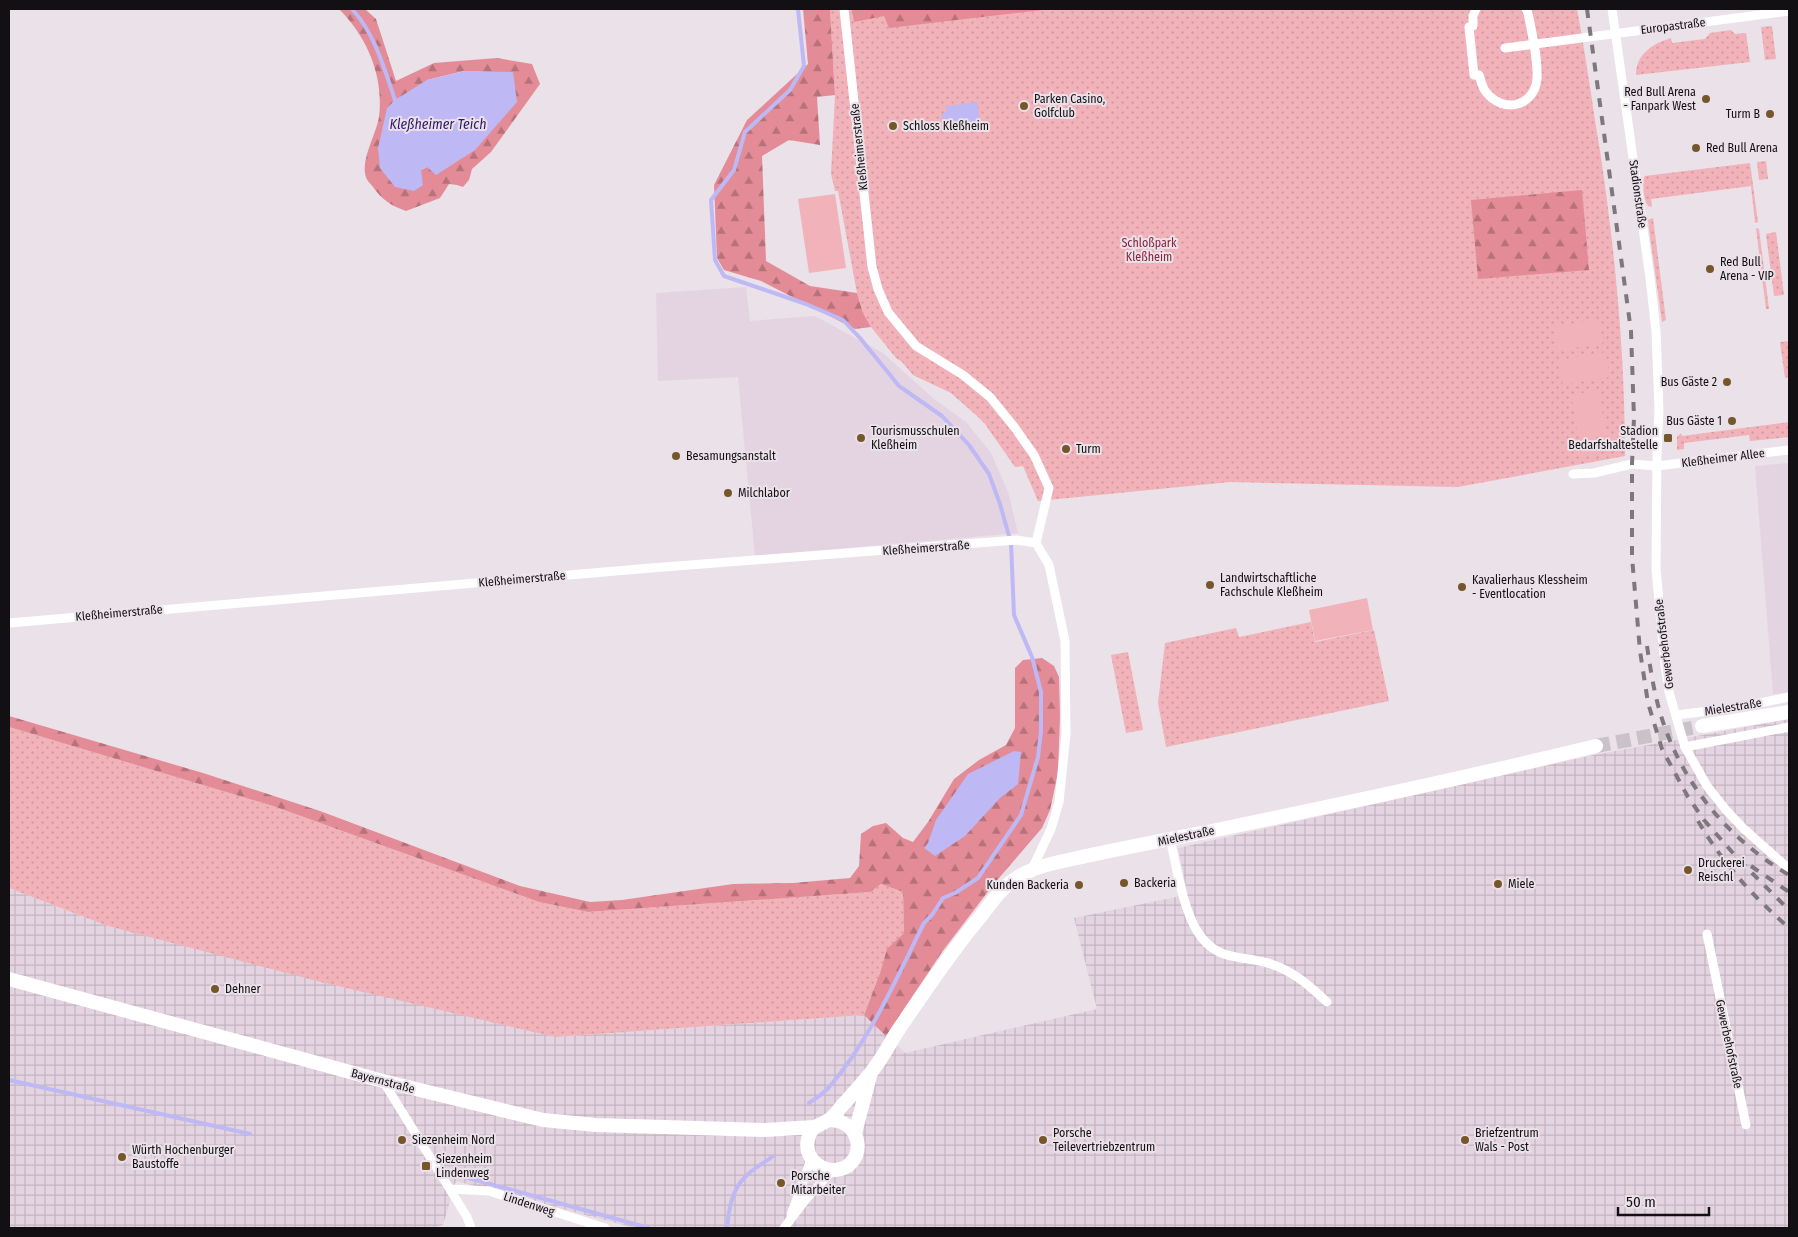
<svg xmlns="http://www.w3.org/2000/svg" width="1798" height="1237" font-family="'Fira Sans Condensed',sans-serif">
	<defs>
		<pattern id="industrial-grid" width="8" height="8" patternUnits="userSpaceOnUse" patternTransform="scale(1.25)"><rect width="8" height="8" fill="#e4d4e1"/><path d="M0 4h8M4 0v8" fill="none" stroke="#c3b5c0"/></pattern>
		<pattern id="green-dots" width="8" height="8" patternUnits="userSpaceOnUse" patternTransform="scale(1.25)"><rect width="8" height="8" fill="#f1b2b9"/><path d="M2 2h.1M6 6h.1" fill="none" stroke="#ce989e" stroke-width="1.8" stroke-linecap="round"/></pattern>
		<pattern id="forest-firs" width="22" height="20" patternUnits="userSpaceOnUse" patternTransform="scale(1.25)"><rect width="22" height="20" fill="#e38c97"/><path d="M5 1l3.5 6h-7zM16 11l3.5 6h-7z" fill="#b7717a"/></pattern>
	</defs>
	<rect width="100%" height="100%" fill="#eae1e9"/>
	<!-- built -->
	<g fill="#e4d4e1">
		<polygon points="746,287 750,321 815,316 883,353 934,399 966,422 991,453 1008,492 1018,533 755,556 738,377 658,381 656,293"/>
		<polygon points="1789,463 1789,692 1773,694 1755,466"/>
	</g>
	<!-- industrial -->
	<polygon fill="url(#industrial-grid)" points="1789,719 1789,1228 635,1228 456,1181 443,1225 430,1228 9,1228 9,888 108,926 555,1037 864,1015 905,1053 1097,1009 1074,918 1176,897 1187,892 1178,848 1594,755"/>
	<!-- green -->
	<g fill="url(#green-dots)">
		<path d="M 830,9 L 1577,9 C 1586,56 1592,103 1600,151 C 1615,251 1625,354 1625,456 L 1458,487 L 1230,482 L 1038,501 L 1023,466 L 1015,467 L 985,424 L 977,416 L 951,393 L 913,375 L 902,362 L 896,358 L 871,327 L 863,313 L 857,293 L 838,191 L 835,191 L 831,174 L 835,95 Z"/>
		<polygon points="1772,26 1776,59 1765,60 1761,27"/>
		<path d="M 1731,30 L 1735,34 L 1746,33 L 1750,62 L 1636,75 C 1636,54 1652,44 1671,38 L 1672,43 L 1705,39 L 1710,33 Z"/>
		<polygon points="1766,161 1768,179 1759,180 1757,162"/>
		<path d="M 1750,163 L 1758,222 L 1755,223 L 1751,186 L 1651,199 L 1652,207 L 1648,206 C 1643,199 1643,186 1644,177 L 1645,176 Z"/>
		<polygon points="1653,218 1666,320 1662,322 1649,229 1648,220"/>
		<polygon points="1756,228 1759,229 1769,309 1766,309"/>
		<polygon points="1776,232 1784,295 1774,296 1766,234"/>
		<polygon points="1789,341 1789,377 1785,378 1780,342"/>
		<polygon points="1789,422 1789,437 1750,441 1749,435 1684,443 1684,449 1677,450 1677,437 1681,433 1682,436"/>
		<polygon points="1311,622 1315,642 1374,630 1389,701 1166,747 1158,703 1165,643 1236,628 1239,637"/>
		<polygon points="1128,652 1143,730 1126,733 1111,655"/>
		<polygon points="9,727 273,806 539,902 588,912 869,892 881,884 903,892 904,933 887,950 880,973 864,1015 555,1037 321,982 108,926 9,888"/>
	</g>
	<!-- forest -->
	<g fill="url(#forest-firs)" fill-rule="evenodd">
		<path d="M 339,9 L 365,9 L 376,19 L 396,81 L 434,63 L 497,58 L 532,64 L 540,84 L 491,152 L 472,169 L 469,180 L 463,187 L 457,185 L 449,184 L 440,198 L 406,211 C 392,206 382,200 373,187 C 371,184 367,181 366,177 C 360,160 376,135 379,117 C 384,76 367,37 339,9 ZM 464,71 L 512,73 L 427,167 L 421,170 L 427,80 Z"/>
		<polygon points="803,9 830,9 835,95 817,97 820,145 789,140 762,156 766,261 810,286 857,293 863,313 871,327 855,329 761,281 724,270 717,258 714,185 747,120 808,64"/>
		<polygon points="852,9 1051,9 889,28 884,16 854,22"/>
		<polygon points="1582,190 1589,270 1478,279 1471,200"/>
		<polygon points="1042,658 1054,666 1059,677 1060,716 1058,773 1050,810 1042,828 993,885 942,952 886,1036 864,1015 880,973 887,949 904,933 903,892 881,884 870,892 588,912 539,902 273,806 9,727 9,716 203,773 320,811 520,886 590,902 622,900 733,884 793,883 850,878 859,866 861,834 873,826 886,823 903,838 913,842 928,822 954,779 979,760 1006,745 1015,728 1015,668 1023,660"/>
	</g>
	<!-- pitch -->
	<g fill="#f1b2b9">
		<polygon points="835,194 846,268 809,273 798,199"/>
		<polygon points="1599,319 1603,343 1557,351 1553,327"/>
		<polygon points="1606,352 1610,377 1563,385 1559,360"/>
		<polygon points="1599,390 1606,435 1579,440 1571,395"/>
		<polygon points="1617,437 1620,448 1578,457 1576,446"/>
		<polygon points="1367,598 1373,630 1315,641 1309,610"/>
	</g>
	<!-- water -->
	<g fill="#beb8f5">
		<polygon points="465,71 513,72 517,102 475,150 436,175 427,167 421,170 423,185 414,191 395,187 380,168 378,148 387,108 395,100 427,80"/>
		<polygon points="977,102 980,125 949,129 949,125 942,121 941,116 947,110 946,106"/>
		<polygon points="1014,751 1021,752 1018,784 1000,798 965,836 935,856 924,848 928,843 936,820 968,774"/>
	</g>
	<g fill="none" stroke-linecap="round" stroke-linejoin="round">
		<!-- stream -->
		<g stroke="#beb8f5" stroke-width="4">
			<path d="M 352,9 C 375,34 384,68 395,100"/>
			<path d="M 798,9 L 804,66 L 790,90 L 745,132 L 734,170 L 711,200 L 715,260 L 724,276 L 806,304 L 843,320 L 860,338 L 899,386 L 942,416 L 969,445 L 989,474 L 1000,504 L 1011,543 L 1014,615 L 1032,657 L 1041,692 L 1041,731 L 1038,757 L 1021,815 L 978,878 L 955,893 L 943,898 L 932,915 L 924,923 C 897,977 870,1040 830,1086 C 825,1093 816,1098 809,1103"/>
			<polyline points="9,1080 250,1134"/>
			<polyline points="465,1177 649,1228"/>
			<path d="M 727,1228 C 729,1210 731,1191 745,1177 C 752,1169 764,1163 773,1156"/>
		</g>
		<!-- secondary-tunnel -->
		<polyline stroke="#cac2c9" stroke-width="14" stroke-dasharray="14 7" stroke-linecap="butt" points="1596,746 1702,726"/>
		<!-- street -->
		<g stroke="#fff" stroke-width="9">
			<polyline points="844,9 872,267 878,289 888,312 916,346 963,375 990,397 1015,428 1034,455 1049,488 1036,543 1049,565 1065,641 1066,734 1059,802 1051,829 1032,869"/>
			<path d="M 1476,9 L 1473,16 L 1473,26 L 1469,27 L 1474,75 L 1479,75 C 1481,81 1482,87 1486,92 C 1503,114 1534,107 1537,79 C 1538,57 1532,34 1528,13 L 1526,9"/>
			<polyline points="1612,9 1650,278 1656,331 1659,410 1657,453 1656,569 1664,658 1669,692 1685,747 1707,786 1726,810 1743,828 1789,869"/>
			<polyline points="1505,48 1789,11"/>
			<polyline points="1573,474 1594,473 1632,464 1657,466 1789,450"/>
			<polyline points="9,623 651,568 1017,540 1036,543"/>
			<polyline points="1676,715 1734,708 1789,697"/>
			<polyline points="1685,747 1789,727"/>
			<path d="M 1170,839 C 1177,868 1182,905 1197,931 C 1217,963 1240,954 1271,964 C 1293,971 1310,986 1327,1002"/>
			<polyline points="1707,934 1746,1125"/>
			<polyline points="383,1081 467,1217 471,1228"/>
			<polyline points="450,1189 489,1191 605,1228"/>
			<polyline points="791,1215 811,1159"/>
			<polyline points="784,1228 806,1199 833,1170"/>
		</g>
		<!-- secondary -->
		<g stroke="#fff" stroke-width="14">
			<polyline points="1702,726 1789,712"/>
			<polyline points="9,979 383,1081 543,1120 596,1125 765,1130 814,1127"/>
			<path d="M 830,1120 C 866,1121 866,1168 835,1170 C 818,1171 804,1156 808,1139 C 811,1124 821,1126 830,1119 C 834,1116 838,1111 841,1107 C 850,1097 860,1086 869,1075 C 882,1060 890,1042 901,1026 C 925,991 949,955 976,922 C 984,913 991,902 999,893 C 1008,883 1021,874 1034,869 C 1050,863 1069,860 1086,856 C 1131,846 1176,838 1221,829 C 1347,803 1472,776 1596,746"/>
			<polyline points="855,1133 870,1076"/>
		</g>
		<!-- rail -->
		<g stroke="#7e787e" stroke-width="4" stroke-dasharray="9 9" stroke-linecap="butt">
			<polyline points="1587,9 1631,331 1634,418 1632,464 1632,557 1640,651 1648,703 1662,749 1688,797 1704,820 1740,861 1789,910"/>
			<path d="M 1647,646 C 1650,666 1653,686 1658,705 C 1677,778 1725,837 1789,875"/>
			<path d="M 1698,821 C 1724,865 1751,894 1789,928"/>
			<polyline points="1751,866 1789,892"/>
		</g>
	</g>
	<!-- markers -->
	<g fill="#76572c" stroke="#eae1e9" stroke-width="2">
		<circle cx="1706" cy="99" r="5"/>
		<circle cx="1024" cy="106" r="5"/>
		<circle cx="1770" cy="114" r="5"/>
		<circle cx="893" cy="126" r="5"/>
		<circle cx="1696" cy="148" r="5"/>
		<circle cx="1710" cy="269" r="5"/>
		<circle cx="1727" cy="382" r="5"/>
		<circle cx="1732" cy="421" r="5"/>
		<circle cx="861" cy="438" r="5"/>
		<rect x="1663" y="433" width="10" height="10" rx="2.5"/>
		<circle cx="1066" cy="449" r="5"/>
		<circle cx="676" cy="456" r="5"/>
		<circle cx="728" cy="493" r="5"/>
		<circle cx="1210" cy="585" r="5"/>
		<circle cx="1462" cy="587" r="5"/>
		<circle cx="1688" cy="870" r="5"/>
		<circle cx="1124" cy="883" r="5"/>
		<circle cx="1498" cy="884" r="5"/>
		<circle cx="1079" cy="885" r="5"/>
		<circle cx="215" cy="989" r="5"/>
		<circle cx="402" cy="1140" r="5"/>
		<circle cx="1043" cy="1140" r="5"/>
		<circle cx="1465" cy="1140" r="5"/>
		<circle cx="122" cy="1157" r="5"/>
		<rect x="421" y="1161" width="10" height="10" rx="2.5"/>
		<circle cx="781" cy="1183" r="5"/>
	</g>
	<g text-anchor="middle" stroke-width="4" stroke-linejoin="round" paint-order="stroke">
		<!-- street labels -->
		<g font-size="12" fill="#131013" stroke="#eae1e9">
			<text transform="translate(1673 26) rotate(-7)" y="4">Europastraße</text>
			<text transform="translate(859 147) rotate(-96)" y="4">Kleßheimerstraße</text>
			<text transform="translate(1638 194) rotate(82)" y="4">Stadionstraße</text>
			<text transform="translate(1723 458) rotate(-7)" y="4">Kleßheimer Allee</text>
			<text transform="translate(926 548) rotate(-4)" y="4">Kleßheimerstraße</text>
			<text transform="translate(522 579) rotate(-5)" y="4">Kleßheimerstraße</text>
			<text transform="translate(119 613) rotate(-5)" y="4">Kleßheimerstraße</text>
			<text transform="translate(1664 644) rotate(-97)" y="4">Gewerbehofstraße</text>
			<text transform="translate(1733 707) rotate(-9)" y="4">Mielestraße</text>
			<text transform="translate(1186 836) rotate(-12)" y="4">Mielestraße</text>
			<text transform="translate(1729 1044) rotate(78)" y="4">Gewerbehofstraße</text>
			<text transform="translate(383 1081) rotate(15)" y="4">Bayernstraße</text>
			<text transform="translate(529 1204) rotate(18)" y="4">Lindenweg</text>
		</g>
		<!-- poi labels -->
		<g font-size="12" fill="#131013" stroke="#eae1e9" text-anchor="start">
			<text x="1696" y="96" text-anchor="end">Red Bull Arena<tspan x="1696" dy="14">- Fanpark West</tspan></text>
			<text x="1034" y="103">Parken Casino,<tspan x="1034" dy="14">Golfclub</tspan></text>
			<text x="1760" y="118" text-anchor="end">Turm B</text>
			<text x="903" y="130">Schloss Kleßheim</text>
			<text x="1706" y="152">Red Bull Arena</text>
			<text x="1720" y="266">Red Bull<tspan x="1720" dy="14">Arena - VIP</tspan></text>
			<text x="1717" y="386" text-anchor="end">Bus Gäste 2</text>
			<text x="1722" y="425" text-anchor="end">Bus Gäste 1</text>
			<text x="871" y="435">Tourismusschulen<tspan x="871" dy="14">Kleßheim</tspan></text>
			<text x="1658" y="435" text-anchor="end">Stadion<tspan x="1658" dy="14">Bedarfshaltestelle</tspan></text>
			<text x="1076" y="453">Turm</text>
			<text x="686" y="460">Besamungsanstalt</text>
			<text x="738" y="497">Milchlabor</text>
			<text x="1220" y="582">Landwirtschaftliche<tspan x="1220" dy="14">Fachschule Kleßheim</tspan></text>
			<text x="1472" y="584">Kavalierhaus Klessheim<tspan x="1472" dy="14">- Eventlocation</tspan></text>
			<text x="1698" y="867">Druckerei<tspan x="1698" dy="14">Reischl</tspan></text>
			<text x="1134" y="887">Backeria</text>
			<text x="1508" y="888">Miele</text>
			<text x="1069" y="889" text-anchor="end">Kunden Backeria</text>
			<text x="225" y="993">Dehner</text>
			<text x="1053" y="1137">Porsche<tspan x="1053" dy="14">Teilevertriebzentrum</tspan></text>
			<text x="1475" y="1137">Briefzentrum<tspan x="1475" dy="14">Wals - Post</tspan></text>
			<text x="412" y="1144">Siezenheim Nord</text>
			<text x="132" y="1154">Würth Hochenburger<tspan x="132" dy="14">Baustoffe</tspan></text>
			<text x="436" y="1163">Siezenheim<tspan x="436" dy="14">Lindenweg</tspan></text>
			<text x="791" y="1180">Porsche<tspan x="791" dy="14">Mitarbeiter</tspan></text>
		</g>
		<!-- park labels -->
		<g font-size="12" fill="#8a243c" stroke="#eae1e9">
			<text x="1149" y="247">Schloßpark<tspan x="1149" dy="14">Kleßheim</tspan></text>
		</g>
		<!-- water labels -->
		<g font-size="14" font-style="italic" fill="#30186d" stroke="#eae1e9">
			<text x="438" y="129">Kleßheimer Teich</text>
		</g>
	</g>
	<!-- border -->
	<rect width="1798" height="1237" fill="none" stroke="#131013" stroke-width="20"/>
	<!-- scale -->
	<path d="M1618 1207v8h91v-8" fill="none" stroke="#131013" stroke-width="2.5"/>
	<text x="1626" y="1207" font-size="15" fill="#131013" stroke="#eae1e9" stroke-width="4" paint-order="stroke">50 m</text>
</svg>
